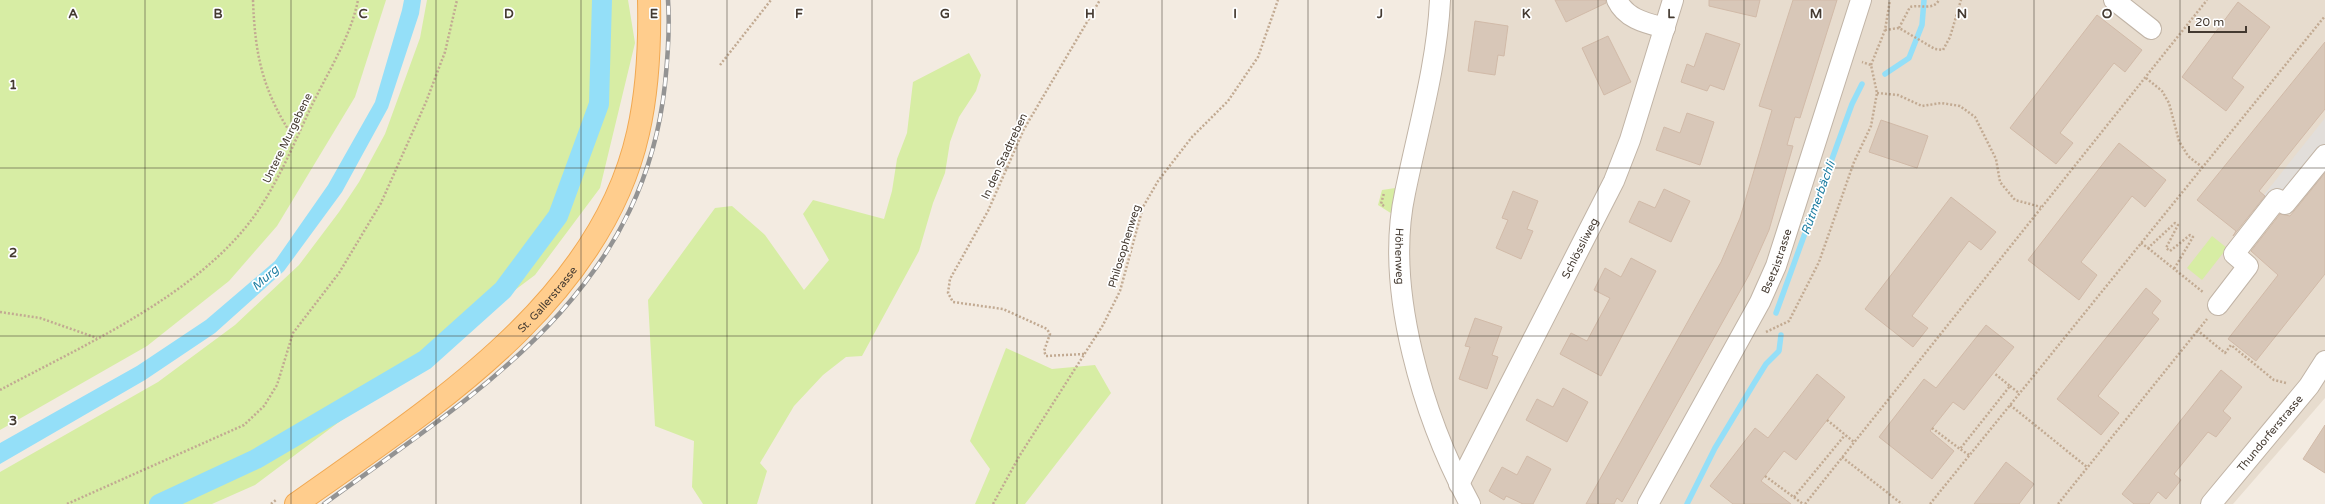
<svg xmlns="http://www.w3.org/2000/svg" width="2325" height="504" font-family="'Varela Round',sans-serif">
	<rect width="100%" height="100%" fill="#f3ebe1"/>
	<!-- residential -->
	<polygon fill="#e7dcce" points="1440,0 2325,0 2325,398 2233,504 1470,504 1459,484 1402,290"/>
	<!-- green -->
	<g fill="#d7eda4">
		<polygon points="0,0 386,0 355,97 277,226 229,281 147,346 0,430"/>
		<polygon points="427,0 628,0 635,43 600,188 535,275 255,485 212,504 0,504 0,472 158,382 235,325 299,265 339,212 359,182 385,134 420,38"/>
		<polygon points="969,53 981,75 976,91 959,117 950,142 945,173 933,203 919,251 862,356 846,357 823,375 794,406 760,463 767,471 757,504 703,504 692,487 694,441 655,426 648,300 715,208 732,206 765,235 804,290 829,260 803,214 813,200 884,219 892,191 897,159 907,133 913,82"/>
		<polygon points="1402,187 1397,217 1378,205 1382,190"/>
		<polygon points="2212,236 2227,248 2202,280 2187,268"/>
		<polygon points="1006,348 1052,369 1095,365 1111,393 1025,504 975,504 990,469 970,441"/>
	</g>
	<!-- parking -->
	<polygon fill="#e2deda" points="2325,118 2325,145 2282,199 2262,211 2255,206"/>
	<!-- water -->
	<polygon fill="#94dff8" points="404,0 421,0 419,14 388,108 342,192 284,271 215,333 145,380 0,464 0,443 137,366 206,320 275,261 328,185 375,102 402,10"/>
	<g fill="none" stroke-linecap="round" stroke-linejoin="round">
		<!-- stream -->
		<g stroke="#94dff8" stroke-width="5.5">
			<polyline points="1885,74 1909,58 1922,25 1924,0"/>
			<polyline points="1776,313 1852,104 1862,84"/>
			<polyline points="1687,504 1715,448 1753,385 1766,364 1779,351 1781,335"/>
		</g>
		<!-- canal -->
		<polyline stroke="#94dff8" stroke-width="20" points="159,504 256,459 425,360 503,290 558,216 599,104 602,0"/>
	</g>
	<!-- building -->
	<g fill="#d8c7b8" stroke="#d1baa8">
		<polygon points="1555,0 1606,0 1606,3 1566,22"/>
		<polygon points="1709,0 1760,0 1756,17 1709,6"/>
		<polygon points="1793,0 1837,0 1800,118 1795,117 1787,145 1793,146 1769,230 1749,275 1622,502 1617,498 1614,504 1586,504 1721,262 1740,218 1772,110 1759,106"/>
		<polygon points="2238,2 2270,27 2232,78 2244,87 2226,111 2182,77"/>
		<polygon points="2097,15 2142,50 2125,72 2114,63 2060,133 2073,143 2056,164 2010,128"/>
		<polygon points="1475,21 1508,26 1504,56 1498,55 1495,75 1468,71"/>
		<polygon points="1706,33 1740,44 1724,90 1710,85 1707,91 1681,82 1687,64 1694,67"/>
		<polygon points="1608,36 1631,82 1604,95 1582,48"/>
		<polygon points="2325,42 2325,109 2259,191 2265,196 2233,236 2236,231 2197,200"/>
		<polygon points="1687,113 1714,122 1700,165 1656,150 1664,127 1680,133"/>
		<polygon points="1881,120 1928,136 1917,168 1869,152"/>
		<polygon points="2119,143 2166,180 2145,207 2132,196 2081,262 2097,275 2079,300 2028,260"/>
		<polygon points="2325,173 2325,274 2256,361 2228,339 2278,275 2251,251 2280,214 2290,216"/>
		<polygon points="1664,189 1690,201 1671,242 1629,222 1639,201 1655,208"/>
		<polygon points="1513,191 1538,201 1527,229 1533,231 1521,259 1496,248 1508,220 1502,218"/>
		<polygon points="1951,197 1996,232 1981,250 1969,241 1912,316 1928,328 1913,347 1865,309"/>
		<polygon points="1631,258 1656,271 1601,376 1560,354 1571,333 1587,341 1610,298 1594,290 1605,268 1621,277"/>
		<polygon points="2146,288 2161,301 2152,313 2159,319 2098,396 2119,413 2101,435 2057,399"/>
		<polygon points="1475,318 1502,327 1492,355 1498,357 1487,389 1459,379 1470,347 1465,346"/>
		<polygon points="1986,325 2014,347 1964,410 1953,402 1930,431 1954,451 1932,479 1879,437 1924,379 1936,388"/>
		<polygon points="2221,370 2242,387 2223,411 2231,418 2216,437 2208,432 2174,474 2181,480 2166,499 2158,492 2149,504 2134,504 2122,494"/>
		<polygon points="1817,374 1845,397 1796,460 1784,451 1761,481 1791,504 1733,504 1710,486 1755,428 1768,438"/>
		<polygon points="1563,388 1588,402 1567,442 1526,420 1537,399 1553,407"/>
		<polygon points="2325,425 2325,473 2303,459"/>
		<polygon points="1527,456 1551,469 1533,504 1523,504 1506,496 1504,500 1489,491 1502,467 1517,475"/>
		<polygon points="2006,462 2034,484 2019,504 1974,504"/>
	</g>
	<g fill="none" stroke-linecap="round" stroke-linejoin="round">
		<defs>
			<g id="minor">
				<path id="s1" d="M 1440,0 C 1437,65 1418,129 1405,193 C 1384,290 1424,419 1470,504"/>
				<path d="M 1617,0 C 1626,19 1646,23 1665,28"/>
				<polyline points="2114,0 2151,29"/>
				<polyline points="2218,305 2248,266 2234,254 2277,199 2285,204 2325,155"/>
				<path id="s2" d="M 1459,484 L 1614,181 L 1630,140 L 1673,0"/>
				<path id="s3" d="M 1648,504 L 1760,302 L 1776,266 L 1861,0"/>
				<path id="s4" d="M 2211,504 L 2309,386 L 2325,361"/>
			</g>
			<g id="major">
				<path id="s5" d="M 296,504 C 428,410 600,303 638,133 C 648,89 650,45 649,0"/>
			</g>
		</defs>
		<!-- minor casing -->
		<use href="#minor" stroke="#c1b4a6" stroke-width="22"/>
		<!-- major casing -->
		<use href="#major" stroke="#f1a851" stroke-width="24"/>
		<!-- path -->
		<g stroke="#c2aa92" stroke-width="2.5" stroke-dasharray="2 2" stroke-linecap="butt">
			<path d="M 253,0 C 255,57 263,92 295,140"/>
			<path d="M 1899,28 L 1910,7 C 1920,4 1933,11 1939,0"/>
			<polyline points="1885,30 1899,28 1935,49 1943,50 1950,37 1961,0"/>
			<polyline points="720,65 771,0"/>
			<polyline points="1871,65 1885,30 1890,0"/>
			<polyline points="2146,78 2162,91 2169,103 2179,141 2188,156 2202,167"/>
			<polyline points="1877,93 1898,95 1922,106 1941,103 1960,106 1975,117 1996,159 2000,182 2015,200 2041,207"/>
			<polyline points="1384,206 1381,204 1384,193"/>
			<polyline points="2141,243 2148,248 2175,223 2178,225 2166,248 2170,251 2190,235 2193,237 2174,269"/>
			<polyline points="2148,248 2204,293"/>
			<polyline points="0,312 40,318 97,338"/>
			<polyline points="2197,330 2225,353 2231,345 2274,380 2286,383"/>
			<polyline points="1766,332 1789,321 1819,262 1854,162 1871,126 1877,93 1871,65 1862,62"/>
			<polyline points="1084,354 1046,356 1044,351 1050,334 1047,329 1003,309 953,302 948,293 950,279 988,211 1024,129 1100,0"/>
			<polyline points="2010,386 2019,393"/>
			<path d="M 0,390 C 84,345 198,295 255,215 C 279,181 294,143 312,105 C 328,72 351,36 358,0"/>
			<polyline points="2010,405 2087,467"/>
			<polyline points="1827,420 1854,442"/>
			<polyline points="1932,428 1960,449"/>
			<polyline points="1969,455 1960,449 2010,386 1994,373"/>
			<polyline points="1842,457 1902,504"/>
			<polyline points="1765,476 1803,504"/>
			<polyline points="1794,497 1845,435"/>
			<polyline points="67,504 244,425 264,406 277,385 293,333 339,273 381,203 426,102 445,52 457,0"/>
			<polyline points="271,504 276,500"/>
			<polyline points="993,504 1020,455 1103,325 1120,291 1143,207 1158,181 1192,137 1228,101 1258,57 1278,0"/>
			<polyline points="1805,504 2207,0"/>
			<polyline points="1930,504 2325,16"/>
			<polyline points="2058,504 2207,319"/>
		</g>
		<!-- minor -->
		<use href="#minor" stroke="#fff" stroke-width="20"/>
		<!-- major -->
		<use href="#major" stroke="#ffcd8d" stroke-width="22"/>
		<defs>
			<path id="rail" d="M 324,504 C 478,392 643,292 665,84 C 668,55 670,29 668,0"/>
		</defs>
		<!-- rail casing -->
		<use href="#rail" stroke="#939393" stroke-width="4.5"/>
		<!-- rail -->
		<use href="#rail" stroke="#fff" stroke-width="3" stroke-dasharray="9" stroke-linecap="butt"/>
	</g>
	<!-- grid -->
	<path fill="none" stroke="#443a31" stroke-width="1" stroke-opacity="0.55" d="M 145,0 L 145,504M 291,0 L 291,504M 436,0 L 436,504M 581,0 L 581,504M 727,0 L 727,504M 872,0 L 872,504M 1017,0 L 1017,504M 1162,0 L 1162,504M 1308,0 L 1308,504M 1453,0 L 1453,504M 1598,0 L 1598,504M 1744,0 L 1744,504M 1889,0 L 1889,504M 2034,0 L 2034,504M 2180,0 L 2180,504M 0,168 L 2325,168M 0,336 L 2325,336"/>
	<g text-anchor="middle" stroke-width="3.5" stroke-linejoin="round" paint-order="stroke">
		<!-- street labels -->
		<g font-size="11" fill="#443a31" stroke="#fff">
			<text transform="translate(287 138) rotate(-64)" y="4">Untere Murgebene</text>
			<text transform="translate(1004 156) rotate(-65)" y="4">In den Stadtreben</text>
			<text transform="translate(1124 246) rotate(-73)" y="4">Philosophenweg</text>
			<text dy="4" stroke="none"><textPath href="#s2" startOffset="265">Schlössliweg</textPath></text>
			<text dy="4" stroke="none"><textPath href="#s1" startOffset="260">Höhenweg</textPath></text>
			<text dy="4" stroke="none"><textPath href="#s3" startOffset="275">Bsetzistrasse</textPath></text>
			<text dy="4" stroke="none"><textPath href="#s5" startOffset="325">St. Gallerstrasse</textPath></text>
			<text dy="4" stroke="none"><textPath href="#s4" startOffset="92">Thundorferstrasse</textPath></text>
		</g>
		<!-- water labels -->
		<g font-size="12" font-style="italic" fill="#1e7ea2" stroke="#fff">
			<text transform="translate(1818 198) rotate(-70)" y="4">Rütmerbächli</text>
			<text transform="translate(265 278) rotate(-42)" y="4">Murg</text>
		</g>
	</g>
	<g font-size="13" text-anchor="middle" font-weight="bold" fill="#443a31" stroke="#fff" stroke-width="3.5" stroke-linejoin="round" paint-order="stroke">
		<text x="73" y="18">A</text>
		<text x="218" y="18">B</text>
		<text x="363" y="18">C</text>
		<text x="509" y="18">D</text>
		<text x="654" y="18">E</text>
		<text x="799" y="18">F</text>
		<text x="945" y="18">G</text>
		<text x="1090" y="18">H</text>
		<text x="1235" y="18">I</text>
		<text x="1380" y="18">J</text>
		<text x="1526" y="18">K</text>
		<text x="1671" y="18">L</text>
		<text x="1816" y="18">M</text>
		<text x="1962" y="18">N</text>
		<text x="2107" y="18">O</text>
		<text x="13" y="89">1</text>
		<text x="13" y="257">2</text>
		<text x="13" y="425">3</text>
	</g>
	<!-- scale -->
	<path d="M2189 26v6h57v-6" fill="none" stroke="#443a31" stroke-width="2"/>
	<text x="2195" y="26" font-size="12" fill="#443a31" stroke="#ffffff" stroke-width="3" paint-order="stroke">20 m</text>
</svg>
